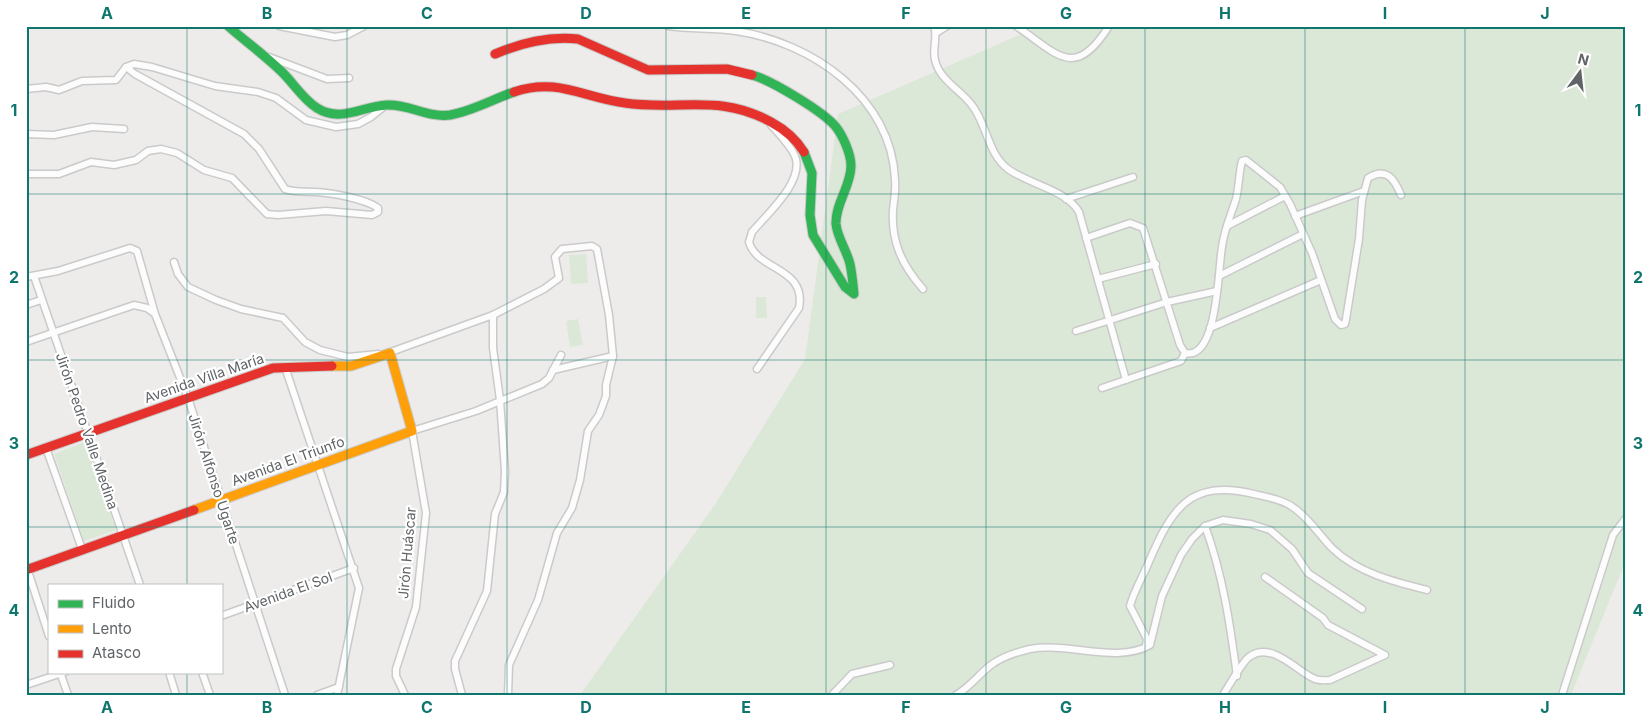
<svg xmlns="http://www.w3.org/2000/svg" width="1652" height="721" font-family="Inter,sans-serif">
	<rect width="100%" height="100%" fill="#eeecea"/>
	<!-- green -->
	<g fill="#dbe8d7">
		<polygon points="1040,26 1626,26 1626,560 1571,695 580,695 716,503 805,359 838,114"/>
		<polygon points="586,254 588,283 571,284 569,255"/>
		<polygon points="756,297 766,297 767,318 756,318"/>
		<polygon points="578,319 583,345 570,347 566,321"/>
		<polygon points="85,442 116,530 84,541 54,454"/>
	</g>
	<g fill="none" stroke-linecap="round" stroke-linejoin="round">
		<defs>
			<g id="street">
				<polyline points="279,26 335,37 347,35 364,26"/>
				<path d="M 668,26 C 690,29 713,28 736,31 C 811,42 892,97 895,180 C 896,190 894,200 893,210 C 891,242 902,265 923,289"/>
				<path d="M 934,26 C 938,37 932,49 935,60 C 939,79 960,90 971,104 C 987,123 987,153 1008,169 C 1028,184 1067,190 1079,212 L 1126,380"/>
				<path d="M 1016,26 C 1057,53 1074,82 1109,26"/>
				<polyline points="936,33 947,26"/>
				<polyline points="269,57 327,79 349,78"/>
				<polyline points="26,89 46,87 59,90 82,81 116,80 126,67 134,64 152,67 215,86 258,92 276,98 306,120 336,127 358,124 371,117 386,105"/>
				<polyline points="26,134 54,135 92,127 124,129"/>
				<path d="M 26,174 L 59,174 L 91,162 L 114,165 L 136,160 L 148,151 L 161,149 L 177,153 L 204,170 L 232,178 L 267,214 L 278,215 L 326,211 L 372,215 L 378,212 L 378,208 C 366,199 332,193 317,192 C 307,191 295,193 285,189 L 259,149 L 244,134 L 135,74 L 126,67"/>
				<polyline points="1066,199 1133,177"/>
				<polyline points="1295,216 1364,191"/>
				<polyline points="1227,226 1285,196"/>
				<path d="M 1086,238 L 1130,223 L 1143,228 L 1180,345 L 1185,353 C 1218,361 1218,268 1222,247 C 1224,230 1231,215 1236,199 C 1239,187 1239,172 1242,161 L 1246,160 L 1280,187 L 1290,204 L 1312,253 L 1335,319 L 1341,325 L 1345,324 L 1346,319 L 1359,239 L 1362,200 L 1368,178 C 1386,167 1394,178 1401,195"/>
				<polyline points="174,262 178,274 188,287 216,300 241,309 283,318 305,342 320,350 348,357 378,354"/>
				<polyline points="34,276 140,585"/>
				<polyline points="1219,276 1303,234"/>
				<polyline points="26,277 58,271 130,248 137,251 155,314 188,398 285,695"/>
				<polyline points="1098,279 1156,264"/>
				<polyline points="26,305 41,300"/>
				<polyline points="1210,328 1321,280"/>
				<polyline points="1076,331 1167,302 1217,291"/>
				<polyline points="26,342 134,305 147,308 154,313"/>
				<polyline points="388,353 493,315 544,289 559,278 555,257 562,249 592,246 597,249 609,315 613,356 606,385 606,396 599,415 588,431 580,480 572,508 557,533 538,600 509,665 508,695"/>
				<polyline points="285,367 359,588 337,695"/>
				<path d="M 757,369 L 799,308 C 807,267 757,271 749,242 L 752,232 C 767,214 805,181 795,156 C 790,145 779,134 771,125"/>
				<polyline points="553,370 613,356"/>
				<polyline points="1102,388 1181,361 1185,353"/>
				<polyline points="46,448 82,549"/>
				<path d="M 1205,526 C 1223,575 1230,624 1237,676"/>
				<polyline points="27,568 49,636"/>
				<polyline points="221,616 354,568"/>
				<path d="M 1146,646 L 1147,639 L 1130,606 C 1134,591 1142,578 1148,564 C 1171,510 1189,478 1254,494 C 1267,497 1284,500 1294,508 C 1309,518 1320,536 1333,549 C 1358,573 1395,582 1427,590"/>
				<polyline points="60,672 68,695"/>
				<polyline points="169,672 176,695"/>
				<polyline points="202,672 210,695"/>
				<polyline points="26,685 65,672"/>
				<polyline points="317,695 339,687"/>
				<polyline points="405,695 396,676 396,669 416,607 426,513 412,431 476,411 542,384 549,378 561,355"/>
				<polyline points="462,695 455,669 455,661 487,591 495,514 504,492 505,471 500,400 493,348 493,315"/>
				<polyline points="832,695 852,674 890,665"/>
				<path d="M 956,695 C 970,687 979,674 991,665 C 1002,657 1017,652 1030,649 C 1069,642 1117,664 1150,645 L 1162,596 L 1181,555 L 1192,539 L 1205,526 L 1223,520 L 1251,524 L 1270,530 L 1292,549 L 1308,573 L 1362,609"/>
				<path d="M 1223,695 C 1229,686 1242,662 1249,657 C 1272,640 1297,672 1315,679 C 1320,681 1325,680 1330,680 L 1385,655 L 1328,625 L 1323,618 L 1265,577"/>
				<polyline points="1562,695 1613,535 1626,518"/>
			</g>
			<g id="fast">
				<path d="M 228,26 C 246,42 266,56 283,73 C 294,84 303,99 317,108 C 341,123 362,106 387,105 C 409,104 428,118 450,115 C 473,111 493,99 514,92"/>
				<path d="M 752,75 C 771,80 824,112 836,127 C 843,136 851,154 851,166 C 851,186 835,204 836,224 C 837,237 847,251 850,264 C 852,273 853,284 854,294 L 845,287 L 813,235 L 810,215 L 812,173 L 804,152"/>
			</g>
			<polyline id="slow" points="194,510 412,431 390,353 351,366 332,366"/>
			<g id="jam">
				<path d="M 495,54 C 522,43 548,36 578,39 L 648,70 L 727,69 L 752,75"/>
				<path d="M 514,92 C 557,77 584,98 625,103 C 679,111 719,93 771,122 C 784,129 796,139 804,152"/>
				<polyline points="26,455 273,368 332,366"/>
				<polyline points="26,570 194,510"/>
			</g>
		</defs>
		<!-- street casing -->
		<use href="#street" stroke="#cbcaca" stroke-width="9"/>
		<!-- fast casing -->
		<use href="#fast" stroke="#cacaca" stroke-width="11"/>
		<!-- slow casing -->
		<use href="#slow" stroke="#cacaca" stroke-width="11"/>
		<!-- jam casing -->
		<use href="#jam" stroke="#cacaca" stroke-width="11"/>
		<!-- street -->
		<use href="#street" stroke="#fcfcfc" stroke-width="6"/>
		<!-- fast -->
		<use href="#fast" stroke="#30b455" stroke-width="9"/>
		<!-- slow -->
		<use href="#slow" stroke="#ff9f0a" stroke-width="9"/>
		<!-- jam -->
		<use href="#jam" stroke="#e5322d" stroke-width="9"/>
	</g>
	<!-- grid -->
	<path fill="none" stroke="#0f766e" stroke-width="1" stroke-opacity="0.55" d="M 187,26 L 187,585M 347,26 L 347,695M 507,26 L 507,695M 666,26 L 666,695M 826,26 L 826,695M 986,26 L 986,695M 1145,26 L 1145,695M 1305,26 L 1305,695M 1465,26 L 1465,695M 26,194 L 1626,194M 26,360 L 1626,360M 26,527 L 1626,527M 187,672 L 187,695"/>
	<g text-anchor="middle" stroke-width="4.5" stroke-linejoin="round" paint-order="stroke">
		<!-- street labels -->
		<g font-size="14" fill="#606467" stroke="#fff">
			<text transform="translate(204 378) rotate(-19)" y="5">Avenida Villa María</text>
			<text transform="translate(87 431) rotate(71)" y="5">Jirón Pedro Valle Medina</text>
			<text transform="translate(288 461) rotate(-20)" y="5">Avenida El Triunfo</text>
			<text transform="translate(214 479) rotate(72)" y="5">Jirón Alfonso Ugarte</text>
			<text transform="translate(407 553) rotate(-85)" y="5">Jirón Huáscar</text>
			<text transform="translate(288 592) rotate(-20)" y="5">Avenida El Sol</text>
		</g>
	</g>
	<!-- border -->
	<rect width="1652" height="721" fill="none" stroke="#ffffff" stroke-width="55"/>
	<!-- legend -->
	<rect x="48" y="584" width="175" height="90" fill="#ffffff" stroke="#bfc1c2"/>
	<rect x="58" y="600" width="25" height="8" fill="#30b455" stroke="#bfc1c2"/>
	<text x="92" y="608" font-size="15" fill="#606467">Fluido</text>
	<rect x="58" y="625" width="25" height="8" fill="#ff9f0a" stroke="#bfc1c2"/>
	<text x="92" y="634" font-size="15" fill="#606467">Lento</text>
	<rect x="58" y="650" width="25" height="8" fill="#e5322d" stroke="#bfc1c2"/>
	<text x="92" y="658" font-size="15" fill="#606467">Atasco</text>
	<!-- north arrow -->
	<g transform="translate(1580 72) rotate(15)" stroke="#ffffff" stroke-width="4" paint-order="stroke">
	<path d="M0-4L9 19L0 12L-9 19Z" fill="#606467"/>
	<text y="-8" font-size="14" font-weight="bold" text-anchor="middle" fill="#606467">N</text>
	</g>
	<rect x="28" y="28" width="1596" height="666" fill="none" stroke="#0f766e" stroke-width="2"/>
	<g font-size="16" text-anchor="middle" font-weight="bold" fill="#0f766e">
		<text x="107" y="19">A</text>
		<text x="267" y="19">B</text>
		<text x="427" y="19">C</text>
		<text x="586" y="19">D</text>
		<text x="746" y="19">E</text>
		<text x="906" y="19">F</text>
		<text x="1066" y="19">G</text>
		<text x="1225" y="19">H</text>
		<text x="1385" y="19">I</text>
		<text x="1545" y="19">J</text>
		<text x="14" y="116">1</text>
		<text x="1638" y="116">1</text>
		<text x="14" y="283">2</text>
		<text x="1638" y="283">2</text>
		<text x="14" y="449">3</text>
		<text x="1638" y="449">3</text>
		<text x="14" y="616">4</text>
		<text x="1638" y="616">4</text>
		<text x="107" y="713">A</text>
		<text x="267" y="713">B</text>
		<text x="427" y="713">C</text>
		<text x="586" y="713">D</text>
		<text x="746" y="713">E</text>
		<text x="906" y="713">F</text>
		<text x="1066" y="713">G</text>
		<text x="1225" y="713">H</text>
		<text x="1385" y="713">I</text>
		<text x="1545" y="713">J</text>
	</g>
</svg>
